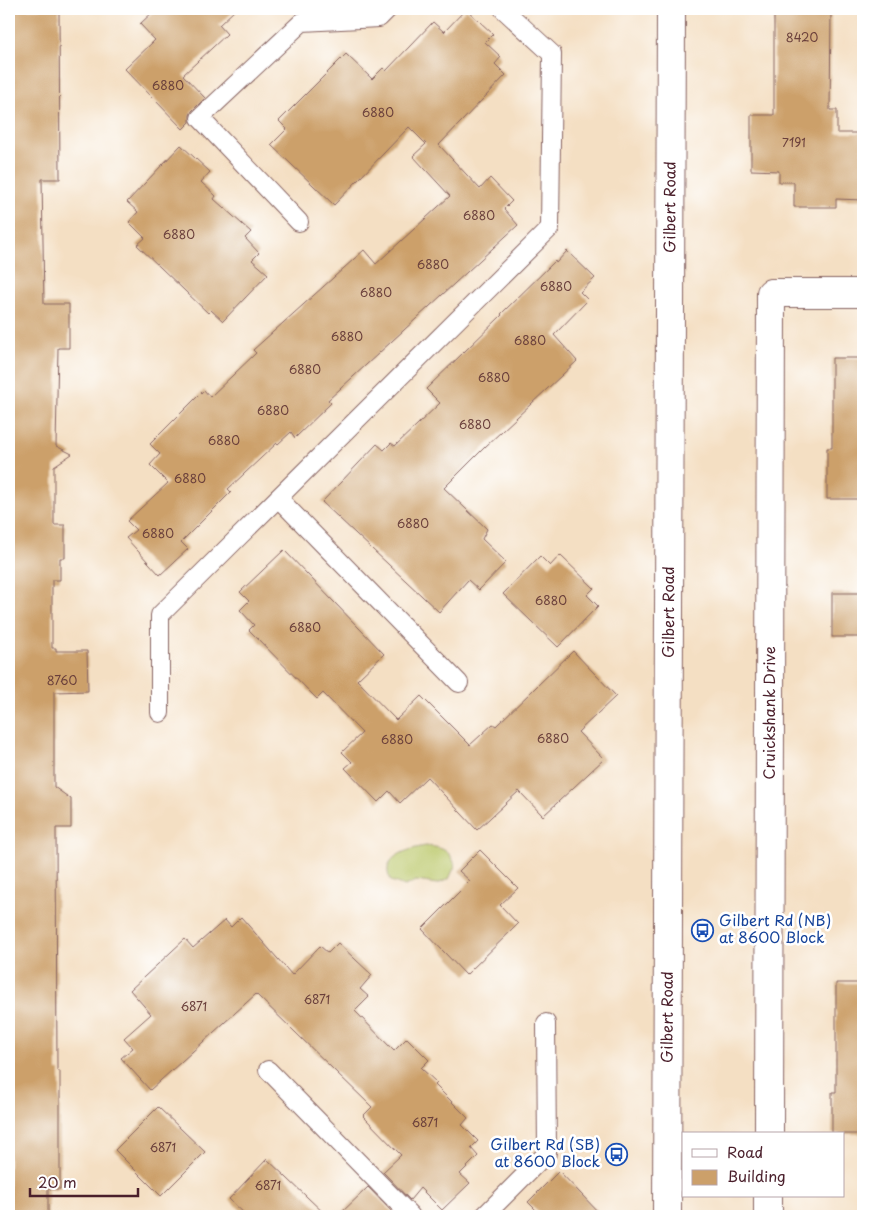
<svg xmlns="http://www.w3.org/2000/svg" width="872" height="1225" font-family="'Playpen Sans',sans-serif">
	<rect width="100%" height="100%" fill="#fff"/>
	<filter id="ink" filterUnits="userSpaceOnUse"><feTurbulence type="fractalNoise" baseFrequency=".02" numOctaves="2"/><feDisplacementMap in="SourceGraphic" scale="10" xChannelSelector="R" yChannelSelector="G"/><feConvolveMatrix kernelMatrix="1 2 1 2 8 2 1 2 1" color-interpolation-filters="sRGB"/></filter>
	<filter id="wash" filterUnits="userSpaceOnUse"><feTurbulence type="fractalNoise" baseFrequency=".0096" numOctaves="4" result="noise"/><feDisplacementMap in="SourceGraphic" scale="20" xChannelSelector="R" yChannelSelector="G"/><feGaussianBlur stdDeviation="1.12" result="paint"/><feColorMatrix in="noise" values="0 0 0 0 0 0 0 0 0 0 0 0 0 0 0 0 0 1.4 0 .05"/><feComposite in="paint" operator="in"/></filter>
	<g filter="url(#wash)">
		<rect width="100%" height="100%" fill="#f4dfc3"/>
		<!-- green -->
		<path fill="#bbc86a" stroke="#82744a" d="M 426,846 C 441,847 451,850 455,866 L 449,879 L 437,884 L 416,881 L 405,886 L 391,881 C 378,857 408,849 426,846 Z"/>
		<g id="blocks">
			<!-- building -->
			<g fill="#cca06a">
				<polygon points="9,9 59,9 60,179 42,179 44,304 69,304 69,348 58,348 56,446 72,454 54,466 54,525 65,525 65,558 60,558 60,580 52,580 52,648 56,648 56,651 87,651 88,691 54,692 54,787 71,799 71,828 56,828 57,1071 60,1071 60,1189 48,1189 48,1216 9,1216"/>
				<polygon points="156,9 236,9 219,25 227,34 183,75 205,98 192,111 190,115 190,122 183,129 125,69 155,40 140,24"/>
				<polygon points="466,9 493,34 485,42 501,57 495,64 506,75 439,145 480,189 490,178 512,201 504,209 518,225 328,400 331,403 295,438 291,432 278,444 277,443 228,489 231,492 181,542 188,549 160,575 126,538 136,530 127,521 168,483 150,465 160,454 150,444 204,390 210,397 256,353 253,350 364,250 376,264 450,196 413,156 426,144 409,127 334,205 271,145 287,129 279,121 346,54 372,79 383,68 386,71 433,22 444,32"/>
				<polygon points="774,9 831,9 830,110 837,110 837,133 863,133 863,200 836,199 836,207 794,207 794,182 779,182 779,171 751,170 751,115 774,115"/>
				<polygon points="181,145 210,172 201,182 216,196 214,199 251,232 245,238 259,253 252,260 268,274 223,321 211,310 208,313 137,245 145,238 129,222 138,212 127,202"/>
				<polygon points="567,251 595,278 580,292 588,300 554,335 577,361 486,446 444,488 487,529 482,539 506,562 479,590 468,580 439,612 322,502 377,444 384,450 391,443 395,446 440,403 426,389 502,315 501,314 555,261 556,263"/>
				<polygon points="832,358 863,358 863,499 827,499 827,448 832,448"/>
				<polygon points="284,550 384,654 357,680 396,720 421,696 470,745 493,724 496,726 573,651 616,696 578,732 604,759 543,816 519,791 477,830 427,777 400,803 389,791 378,802 345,768 352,762 342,752 362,733 323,693 317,699 249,630 254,625 240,610 249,601 240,592"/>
				<polygon points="560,555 594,588 587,595 598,606 558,647 503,594 540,556 550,566"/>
				<rect x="832" y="593" width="31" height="44"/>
				<polygon points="480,850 518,888 500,905 518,924 466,975 422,929 470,881 459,871"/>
				<polygon points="241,917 292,975 320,946 328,953 338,943 372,975 360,989 369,997 355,1011 394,1051 407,1038 429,1060 421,1068 437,1083 435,1085 468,1118 462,1125 478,1141 471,1148 478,1156 460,1174 470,1183 442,1210 420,1188 410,1200 383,1172 401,1155 363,1116 372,1107 256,994 150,1090 121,1058 133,1048 124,1038 151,1014 130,990 185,939 193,948 225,920 231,927"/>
				<polygon points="836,983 863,983 863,1134 832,1134 832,1092 836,1092"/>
				<polygon points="158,1107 205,1152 161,1196 115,1150"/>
				<polygon points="267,1159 327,1216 247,1216 229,1199"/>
				<polygon points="559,1171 602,1216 542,1216 528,1202"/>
				<polygon points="368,1187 395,1215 394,1216 338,1216"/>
			</g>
		</g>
	</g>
	<g filter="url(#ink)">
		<use href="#blocks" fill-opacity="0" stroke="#866260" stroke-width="1"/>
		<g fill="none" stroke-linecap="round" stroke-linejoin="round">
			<defs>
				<g id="service">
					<polyline points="299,222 200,118 302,22 379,18 388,9"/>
					<polyline points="278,498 459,683"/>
					<polyline points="160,713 160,615 550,228 552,54 503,9"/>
					<polyline points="268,1070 411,1216"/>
					<polyline points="484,1216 547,1153 546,1023"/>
				</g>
				<g id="minor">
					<path id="s1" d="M 769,1134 L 771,293 L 863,293"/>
					<polyline points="768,1216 768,1196"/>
				</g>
				<g id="secondary">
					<path id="s2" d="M 667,1216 L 671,9"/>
				</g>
			</defs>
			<!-- service casing -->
			<use href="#service" stroke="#866260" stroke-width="20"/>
			<!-- minor casing -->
			<use href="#minor" stroke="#866260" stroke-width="30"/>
			<!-- secondary casing -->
			<use href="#secondary" stroke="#866260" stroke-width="30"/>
			<!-- service -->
			<use href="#service" stroke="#fff" stroke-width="18"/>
			<!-- minor -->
			<use href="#minor" stroke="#fff" stroke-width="28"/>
			<!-- secondary -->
			<use href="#secondary" stroke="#fff" stroke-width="28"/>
		</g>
	</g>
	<!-- icons -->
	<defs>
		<symbol id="bus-ring" viewBox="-11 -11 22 22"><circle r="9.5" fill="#fff" stroke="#1a4fb4" stroke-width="1.5"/><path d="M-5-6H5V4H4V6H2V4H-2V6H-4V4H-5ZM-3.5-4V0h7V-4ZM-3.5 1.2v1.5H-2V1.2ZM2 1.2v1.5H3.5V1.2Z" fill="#1a4fb4"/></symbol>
	</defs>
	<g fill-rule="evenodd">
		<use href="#bus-ring" x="690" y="918" width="25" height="25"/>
		<use href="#bus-ring" x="604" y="1142" width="25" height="25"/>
	</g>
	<g text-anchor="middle" stroke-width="5" stroke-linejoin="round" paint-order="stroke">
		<!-- number labels -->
		<g font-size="12" fill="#6a3f3b">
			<text x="802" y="42">8420</text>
			<text x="168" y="90">6880</text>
			<text x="378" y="117">6880</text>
			<text x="794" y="147">7191</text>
			<text x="479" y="220">6880</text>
			<text x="179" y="239">6880</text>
			<text x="433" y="269">6880</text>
			<text x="556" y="291">6880</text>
			<text x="376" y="297">6880</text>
			<text x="347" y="341">6880</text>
			<text x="530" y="345">6880</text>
			<text x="305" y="374">6880</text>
			<text x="494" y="382">6880</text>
			<text x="273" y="415">6880</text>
			<text x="475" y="429">6880</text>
			<text x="224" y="445">6880</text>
			<text x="190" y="483">6880</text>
			<text x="413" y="528">6880</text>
			<text x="158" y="538">6880</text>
			<text x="551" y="605">6880</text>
			<text x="305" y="632">6880</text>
			<text x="62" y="685">8760</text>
			<text x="553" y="743">6880</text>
			<text x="397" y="744">6880</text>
			<text x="317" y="1004">6871</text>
			<text x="194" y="1011">6871</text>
			<text x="425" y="1127">6871</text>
			<text x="163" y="1152">6871</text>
			<text x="268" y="1190">6871</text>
		</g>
		<!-- street labels -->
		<g font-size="15" fill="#4a1f2b" stroke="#fff">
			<text dy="5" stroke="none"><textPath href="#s2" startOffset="1009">Gilbert Road</textPath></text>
			<text dy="5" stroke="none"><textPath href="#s2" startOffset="604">Gilbert Road</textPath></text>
			<text dy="5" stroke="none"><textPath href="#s1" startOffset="421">Cruickshank Drive</textPath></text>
			<text dy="5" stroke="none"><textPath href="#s2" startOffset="199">Gilbert Road</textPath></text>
		</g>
		<!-- transit labels -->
		<g font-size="15" fill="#164399" stroke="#fff" text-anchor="start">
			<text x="719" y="926">Gilbert Rd (NB)<tspan x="719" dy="17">at 8600 Block</tspan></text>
			<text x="600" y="1150" text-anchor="end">Gilbert Rd (SB)<tspan x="600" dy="17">at 8600 Block</tspan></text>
		</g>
	</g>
	<!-- margin -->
	<rect width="872" height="1225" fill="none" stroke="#fff" stroke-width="30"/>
	<!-- legend -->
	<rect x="682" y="1132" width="162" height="65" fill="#ffffff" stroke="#b7a5aa"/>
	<rect x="692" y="1149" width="25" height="8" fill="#ffffff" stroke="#b7a5aa"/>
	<text x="727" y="1158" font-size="15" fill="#4a1f2b">Road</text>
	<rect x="692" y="1170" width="25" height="15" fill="#cca06a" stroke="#b7a5aa"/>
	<text x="727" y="1182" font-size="15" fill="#4a1f2b">Building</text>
	<!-- scale -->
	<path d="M30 1188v8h108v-8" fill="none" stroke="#4a1f2b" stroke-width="2.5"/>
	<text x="38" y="1188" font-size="15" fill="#4a1f2b" stroke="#ffffff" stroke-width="4" paint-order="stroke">20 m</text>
</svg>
